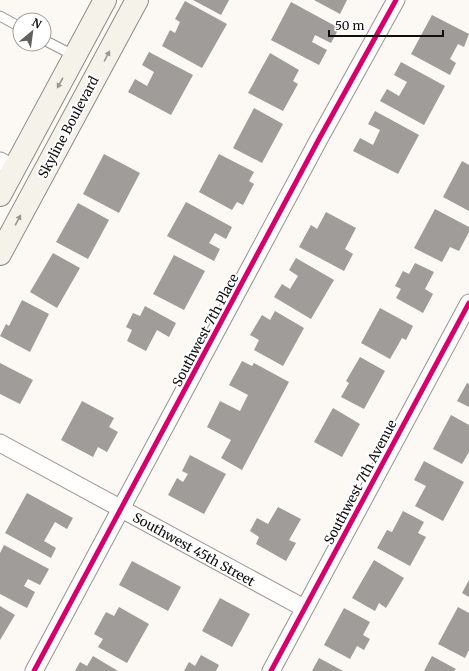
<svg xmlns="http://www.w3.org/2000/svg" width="469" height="671" font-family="Merriweather,serif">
	<rect width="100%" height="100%" fill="#fcf9f4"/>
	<!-- building -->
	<g fill="#9f9c99">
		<polygon points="193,0 229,0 221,15"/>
		<polygon points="314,0 347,0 340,14"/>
		<polygon points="185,1 227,24 202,68 162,46 170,30 175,33 180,22 175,19"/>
		<polygon points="291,2 339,28 331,43 315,35 312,42 327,50 319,65 271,40"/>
		<polygon points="432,15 469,34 464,47 458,44 450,59 456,63 450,75 411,54"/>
		<polygon points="149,52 193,75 171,115 128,92 135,79 147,86 154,72 142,65"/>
		<polygon points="270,53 299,70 293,81 298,84 283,111 248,93"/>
		<polygon points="401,62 445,86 424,125 380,101 387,89 399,96 407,82 394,75"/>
		<polygon points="254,108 283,124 262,163 233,148"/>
		<polygon points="375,111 419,135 398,174 353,151 360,138 373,145 380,130 368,124"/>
		<polygon points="104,154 140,173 119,213 83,194"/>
		<polygon points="219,154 254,172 249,181 254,184 243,205 237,202 232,210 199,192"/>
		<polygon points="462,161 469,165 469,211 443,197"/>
		<polygon points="186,202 232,227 226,239 215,233 209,243 220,249 214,261 167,236"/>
		<polygon points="78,203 109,220 88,259 56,242"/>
		<polygon points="435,209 469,227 469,232 459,251 450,247 442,262 414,248"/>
		<polygon points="326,212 356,228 345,249 353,254 344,271 299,247 311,225 317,229"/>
		<polygon points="53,253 80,268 57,308 30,292"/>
		<polygon points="174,255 205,271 184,310 153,294"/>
		<polygon points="296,258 334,280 311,319 274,297 282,284 290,289 298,276 289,270"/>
		<polygon points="415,263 434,272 425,289 433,294 423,313 396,298 401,289 395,286 403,271 409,274"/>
		<polygon points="22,300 49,314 30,352 0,336 6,324 9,326"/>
		<polygon points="145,306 176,323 169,337 157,330 146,351 127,341 132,330 126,327 133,313 140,316"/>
		<polygon points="380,308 413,326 406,340 402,338 390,359 361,343"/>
		<polygon points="275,311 304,328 283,366 254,350 259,340 250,335 262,315 270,320"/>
		<polygon points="360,357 385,371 364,409 341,397 349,383 346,381"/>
		<polygon points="242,361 252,366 254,363 289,382 242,470 221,458 231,440 207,427 220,401 240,411 248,395 229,385"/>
		<polygon points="0,363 33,380 20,404 0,394"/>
		<polygon points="467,383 469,384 469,407 457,401"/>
		<polygon points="82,401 114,418 109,427 118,432 107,452 98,447 93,457 61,440"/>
		<polygon points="333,408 360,424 342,457 314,442"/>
		<polygon points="451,415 469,425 469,452 462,464 433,449"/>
		<polygon points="190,455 226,474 204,514 168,495 177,478 183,482 188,474 182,471"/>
		<polygon points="424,461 464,482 443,521 415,506 426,486 414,480"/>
		<polygon points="27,493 73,518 67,529 55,522 44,541 56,548 51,558 5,533"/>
		<polygon points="278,507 301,519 289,540 296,543 286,561 256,544 259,537 250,531 257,518 268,524"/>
		<polygon points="403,511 424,522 418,533 426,537 410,566 377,548 387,530 392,532"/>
		<polygon points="4,545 49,569 40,585 28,579 24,586 35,592 27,608 0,594 0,553"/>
		<polygon points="374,560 404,578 386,608 379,603 375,611 352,598"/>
		<polygon points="132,561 181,587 168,611 119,585"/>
		<polygon points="469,580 469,597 462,593"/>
		<polygon points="220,598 250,614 232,647 202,631"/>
		<polygon points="0,606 15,615 0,640"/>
		<polygon points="119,607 149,624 127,663 98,647 103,639 94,634 106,612 114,616"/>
		<polygon points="458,607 469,613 469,650 465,658 438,644"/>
		<polygon points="344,608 370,622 363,635 370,639 364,650 357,646 350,659 324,645"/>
		<polygon points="201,655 219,665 216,671 184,671 189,662 195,666"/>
		<polygon points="93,656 118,671 75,671 80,662 87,666"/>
		<polygon points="432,656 456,669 454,671 424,671"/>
		<polygon points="319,658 343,671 312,671"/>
	</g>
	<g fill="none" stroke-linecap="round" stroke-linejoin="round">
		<defs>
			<g id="lane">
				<polyline points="0,16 20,27"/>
				<polyline points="44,40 75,56"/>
			</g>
			<g id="street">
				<polyline points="0,161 14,169"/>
				<polyline points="0,443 304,608"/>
				<polyline points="34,671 319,139 396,0"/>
				<polyline points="271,671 469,303"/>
			</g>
			<g id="secondary">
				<polyline points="0,195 105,0"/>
				<polyline points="0,254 137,0"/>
			</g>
		</defs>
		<!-- lane casing -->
		<use href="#lane" stroke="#969492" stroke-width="11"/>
		<!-- street casing -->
		<use href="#street" stroke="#969492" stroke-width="19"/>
		<!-- secondary casing -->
		<use href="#secondary" stroke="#8c8b89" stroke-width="24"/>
		<!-- lane -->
		<use href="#lane" stroke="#fffefd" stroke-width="9"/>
		<!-- street -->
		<use href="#street" stroke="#fffefd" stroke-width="17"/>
		<!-- secondary -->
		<use href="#secondary" stroke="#f5f2ea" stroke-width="22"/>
		<defs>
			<g id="cycleway">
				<polyline points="34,671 319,139 396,0"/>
				<polyline points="271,671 469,303"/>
			</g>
		</defs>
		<!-- cycleway casing -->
		<use href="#cycleway" stroke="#fff" stroke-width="8"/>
		<!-- cycleway -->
		<use href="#cycleway" stroke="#d6006c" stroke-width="5"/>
	</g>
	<!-- one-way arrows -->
	<defs><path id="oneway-solid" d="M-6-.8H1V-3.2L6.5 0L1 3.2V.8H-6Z"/></defs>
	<g fill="#999792">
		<use href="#oneway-solid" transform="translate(107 56) rotate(-62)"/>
		<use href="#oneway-solid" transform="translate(60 83) rotate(119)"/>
		<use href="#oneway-solid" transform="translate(18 220) rotate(-62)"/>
	</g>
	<g text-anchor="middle" stroke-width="4" stroke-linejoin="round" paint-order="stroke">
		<!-- street labels -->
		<g font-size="13" fill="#0f0f0f" stroke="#fff">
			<text transform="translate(68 127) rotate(-62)" y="5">Skyline Boulevard</text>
			<text transform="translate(205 330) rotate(-62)" y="5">Southwest 7th Place</text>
			<text transform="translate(360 482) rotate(-62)" y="5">Southwest 7th Avenue</text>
			<text transform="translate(194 549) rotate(29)" y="5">Southwest 45th Street</text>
		</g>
	</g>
	<!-- north arrow -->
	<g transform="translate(32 32) rotate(29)"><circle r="19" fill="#ffffff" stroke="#9f9f9f"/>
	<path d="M0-3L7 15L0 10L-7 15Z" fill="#62615f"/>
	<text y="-6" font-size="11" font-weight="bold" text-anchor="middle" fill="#0f0f0f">N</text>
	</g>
	<!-- scale -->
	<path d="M329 30v6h114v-6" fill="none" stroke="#0f0f0f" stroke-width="2"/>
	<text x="335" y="30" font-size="12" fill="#0f0f0f" stroke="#ffffff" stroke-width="3" paint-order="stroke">50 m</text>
</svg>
